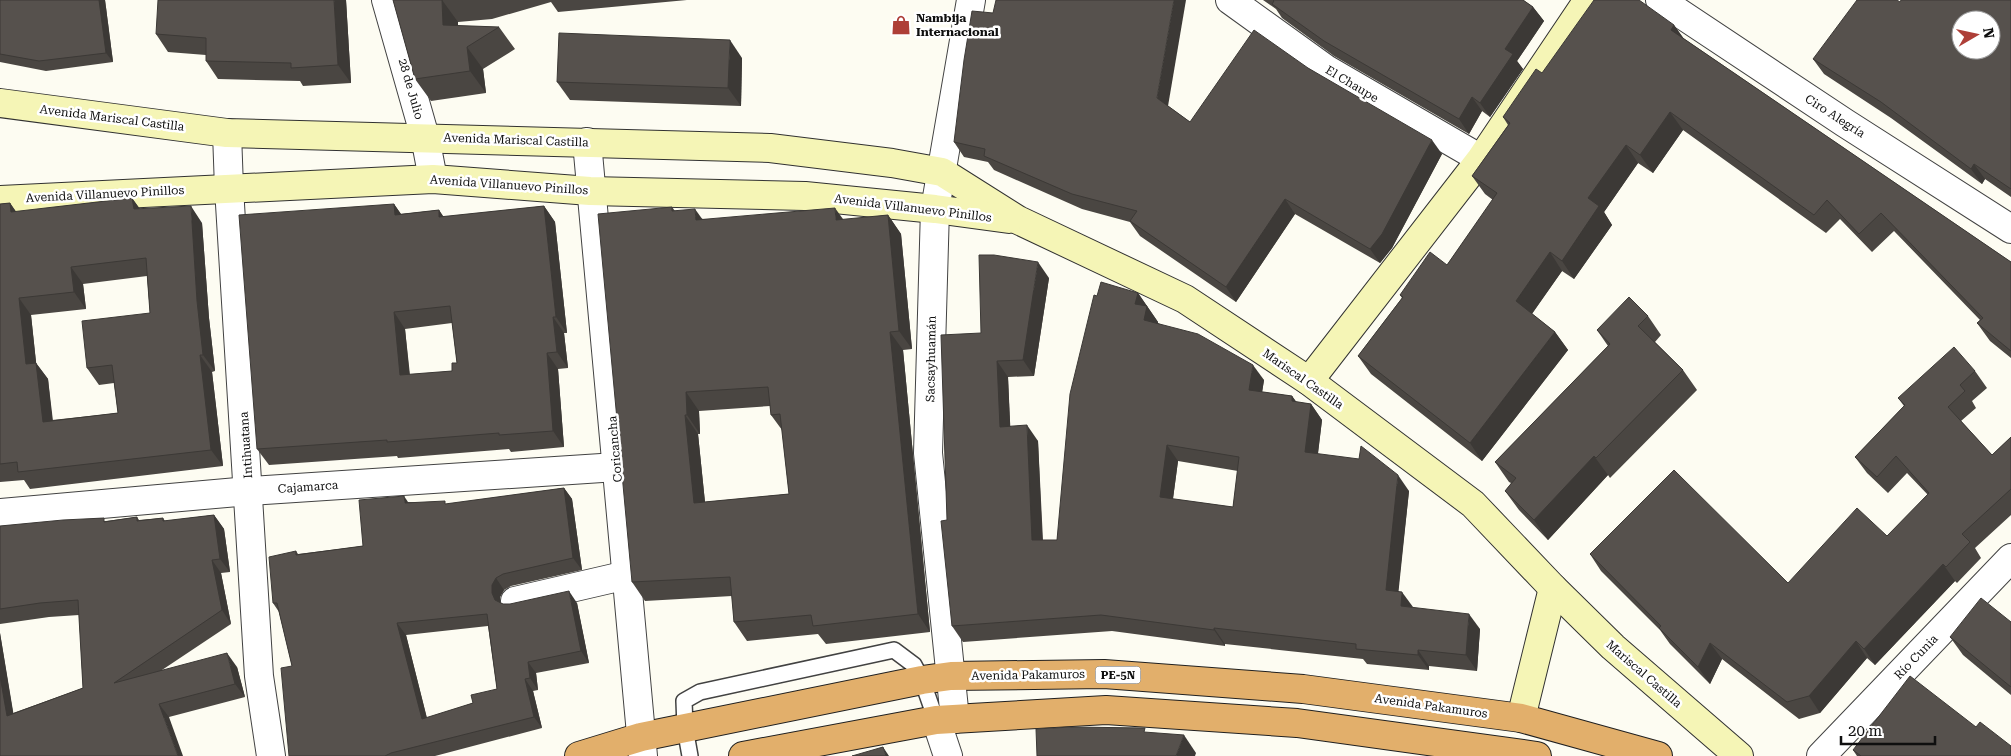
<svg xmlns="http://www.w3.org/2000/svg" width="2011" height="756" font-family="'Roboto Serif',serif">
	<rect width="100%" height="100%" fill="#fdfcf2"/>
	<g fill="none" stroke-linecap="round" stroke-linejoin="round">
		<defs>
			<polyline id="lane" points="690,756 685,728 684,701 700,692 894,650 914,665 922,680 936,720"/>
			<g id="street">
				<polyline points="386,0 425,137 433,179"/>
				<polyline points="1230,0 1326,69 1481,159"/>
				<polyline points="1660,0 1845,123 2011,229"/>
				<polyline points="227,133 229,188 259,676 271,756"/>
				<polyline points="587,142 643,756"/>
				<polyline points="0,513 249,491 617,467"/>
				<polyline points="515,601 627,575"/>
				<polyline points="955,719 928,453 935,209 971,0"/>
				<polyline points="936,720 948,756"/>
				<polyline points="1821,756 2011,558"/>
			</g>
			<g id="secondary">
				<polyline points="0,103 227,133 770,148 892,163 942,172 1018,220 1185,299 1309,381 1473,504 1553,588 1613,647 1739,756"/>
				<polyline points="0,200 433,179 590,191 805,196 935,209 1009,219"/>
				<polyline points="1309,381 1481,159 1588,0"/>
				<polyline points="1521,718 1553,588"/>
			</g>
			<g id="highway">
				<polyline points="579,756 641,737 922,680 951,676 1104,674 1303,689 1521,718 1658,756"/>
				<polyline points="743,756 936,720 1106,710 1297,723 1537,756"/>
			</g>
		</defs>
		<!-- lane casing -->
		<use href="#lane" stroke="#424242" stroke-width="18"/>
		<!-- street casing -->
		<use href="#street" stroke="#424242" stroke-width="30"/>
		<!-- secondary casing -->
		<use href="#secondary" stroke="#313131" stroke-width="30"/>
		<!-- highway casing -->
		<use href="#highway" stroke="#202020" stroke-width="30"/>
		<!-- lane -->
		<use href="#lane" stroke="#fff" stroke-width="15"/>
		<!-- street -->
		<use href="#street" stroke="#fff" stroke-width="28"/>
		<!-- secondary -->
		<use href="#secondary" stroke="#f5f5b6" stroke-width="28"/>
		<!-- highway -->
		<use href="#highway" stroke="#e2af6b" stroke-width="28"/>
	</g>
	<!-- wall -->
	<g fill="#4a4642" fill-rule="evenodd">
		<polygon points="0,0 105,0 113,62 46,71 0,62"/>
		<polygon points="346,0 351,83 303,86 300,81 218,79 206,61 206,55 168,52 156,34"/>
		<polygon points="393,0 687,0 558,12 551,2 492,19 458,22 458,26 499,27 515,49 483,69 486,93 431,101 415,79"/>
		<polygon points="1263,0 1523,0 1533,7 1544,21 1517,61 1523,69 1490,117 1482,111 1469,134 1334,56 1282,18 1276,9"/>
		<polygon points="2011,0 2011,197 1985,179 1982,184 1891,118 1824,74 1813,59 1900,2"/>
		<polygon points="1674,25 1683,38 2011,262 2011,358 1990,341 1977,323 1980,320 1894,231 1872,252 1840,219 1826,233 1683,130 1653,173 1638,163 1604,212 1612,225 1574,279 1562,271 1532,314 1555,332 1568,350 1482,461 1371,374 1358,356 1402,298 1400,295 1447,265 1493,200 1485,194 1472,176 1508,125 1503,117 1542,73"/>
		<polygon points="742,58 741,106 570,100 557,82"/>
		<polygon points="1308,68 1442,154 1392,248 1380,263 1295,214 1236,302 1140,236 1130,222 1082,209 994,170 988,162 964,157 954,142 1168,106 1190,122"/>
		<path d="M 132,198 L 140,209 L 202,223 L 209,318 L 215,371 L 212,372 L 223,466 L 30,489 L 24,480 L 0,482 L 0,204 L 10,203 L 16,212 ZM 147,276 L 150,313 L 87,368 L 99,385 L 114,383 L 118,413 L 52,420 L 48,379 L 36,363 L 31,315 L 86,309 L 83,284 Z"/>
		<path d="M 394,204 L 401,214 L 439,210 L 443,217 L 544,206 L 555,222 L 567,333 L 564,333 L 568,368 L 558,369 L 564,447 L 511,452 L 509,449 L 398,458 L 397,456 L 269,465 L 257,449 ZM 452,323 L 457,363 L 452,371 L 410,375 L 405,329 Z"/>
		<path d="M 672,207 L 675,211 L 703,219 L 843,220 L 888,215 L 901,234 L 912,349 L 903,350 L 930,632 L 826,644 L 818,634 L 747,641 L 734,622 L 732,596 L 645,601 L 632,582 ZM 770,406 L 771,415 L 782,430 L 789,494 L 705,502 L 698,434 L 700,434 L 699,411 Z"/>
		<path d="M 1049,278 L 1034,376 L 1008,377 L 1010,426 L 1038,441 L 1043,540 L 1057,540 L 1097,296 L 1138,293 L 1158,322 L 1158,323 L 1264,380 L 1262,392 L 1292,396 L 1296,402 L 1311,404 L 1322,420 L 1318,454 L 1409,491 L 1398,591 L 1413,608 L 1480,629 L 1477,671 L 1429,666 L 1429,670 L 1367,664 L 1363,659 L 1225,644 L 1225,646 L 1112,631 L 963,642 L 952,626 L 947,520 L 981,333 ZM 1178,461 L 1238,471 L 1233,507 L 1173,499 Z"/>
		<polygon points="1648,316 1661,335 1655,342 1683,370 1697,390 1610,478 1608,475 1548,540 1519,510 1505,491 1511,483 1509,482 1495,462 1608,346 1597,330"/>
		<polygon points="1975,371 1987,388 1972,401 1976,408 1961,421 1992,455 2011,437 2011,515 1975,548 1981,558 1957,583 1955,581 1875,665 1867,658 1820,713 1799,719 1722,659 1710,684 1670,644 1660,630 1601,571 1590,554 1788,583 1887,536 1928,495 1907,473 1888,493 1867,473 1855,457 1904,406 1898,398"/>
		<path d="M 564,488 L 572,499 L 582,570 L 511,586 L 504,590 L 500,597 L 500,603 L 503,604 L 577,603 L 589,663 L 536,673 L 538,690 L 533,691 L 542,728 L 435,756 L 289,756 L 292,666 L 279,612 L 273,603 L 296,551 L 298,554 L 363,546 L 408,502 L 447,504 ZM 488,626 L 497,689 L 473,703 L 427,718 L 406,635 Z"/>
		<polygon points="214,515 224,529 230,572 221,573 231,624 162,670 237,667 245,697 169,717 0,756 0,633 13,713 83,688 79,615 49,617 0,624 0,526 106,521 137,517 139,520 163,518 165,521"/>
		<polygon points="2011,622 2011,695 1963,655 1950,637"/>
		<polygon points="1976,727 2011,756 1857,756 1853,750"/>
	</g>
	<!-- shaded-wall -->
	<g fill="#3c3936">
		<polygon points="99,0 105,0 113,62 106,53"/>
		<polygon points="334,0 346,0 351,83 338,65"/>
		<polygon points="442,0 458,22 458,47 443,25"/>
		<polygon points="1174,0 1186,0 1167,112 1157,98"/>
		<polygon points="1533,7 1544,21 1517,61 1523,69 1490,117 1480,103 1505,49"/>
		<polygon points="1674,25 1687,43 1671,30"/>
		<polygon points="730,40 742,58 741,106 728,88"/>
		<polygon points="467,47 483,69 486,93 470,71"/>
		<polygon points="1472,97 1482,111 1469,134 1459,119"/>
		<polygon points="1670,112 1683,130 1653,173 1640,155"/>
		<polygon points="1432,140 1442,154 1392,248 1380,263 1370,249"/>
		<polygon points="1626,145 1638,163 1604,212 1612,225 1574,279 1562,261 1588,198"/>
		<polygon points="1974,164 1985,179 1982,184 1971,169"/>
		<polygon points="132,198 144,215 134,209"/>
		<polygon points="1285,199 1295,214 1236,302 1226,287"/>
		<polygon points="10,203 22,220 11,212"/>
		<polygon points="394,204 405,220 395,215"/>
		<polygon points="191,206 202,223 209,318 215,371 203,355 197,301"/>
		<polygon points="544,206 555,222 567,333 556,317"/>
		<polygon points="835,208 848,226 836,220"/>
		<polygon points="695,209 708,227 696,220"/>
		<polygon points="439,210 450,226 439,217"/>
		<polygon points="888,215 901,234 912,349 899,331"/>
		<polygon points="1550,252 1562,271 1528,319 1516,301"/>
		<polygon points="1038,262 1049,278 1034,376 1023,360"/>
		<polygon points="71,267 83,284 86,309 74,292"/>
		<polygon points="1138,293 1158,322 1155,336 1144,320 1135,304"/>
		<polygon points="19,298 31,315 38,380 26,364"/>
		<polygon points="394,312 405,329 411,391 400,375"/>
		<polygon points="553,317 564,333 568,368 557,352"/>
		<polygon points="890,332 903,350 930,632 918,614"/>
		<polygon points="1555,332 1568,350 1482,461 1470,443"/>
		<polygon points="547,353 558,369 564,447 553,431"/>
		<polygon points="200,355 212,372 223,466 211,450"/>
		<polygon points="997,361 1008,377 1011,442 1000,427"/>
		<polygon points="36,363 48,379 55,438 43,422"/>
		<polygon points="1253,365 1264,380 1260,406 1249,390"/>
		<polygon points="686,392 699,411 700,434 687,415"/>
		<polygon points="1292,396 1304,412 1292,401"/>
		<polygon points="1311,404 1322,420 1316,468 1305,452"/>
		<polygon points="685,415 698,434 707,522 694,503"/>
		<polygon points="1027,425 1038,441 1043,555 1032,540"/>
		<polygon points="1167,445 1178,461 1171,513 1160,497"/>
		<polygon points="1594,456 1608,475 1548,540 1534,520"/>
		<polygon points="1398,475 1409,491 1397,606 1386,590"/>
		<polygon points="564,488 572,499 582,570 573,558"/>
		<polygon points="404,496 412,508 405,503"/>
		<polygon points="214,515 224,529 230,572 220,559"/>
		<polygon points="212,560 221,573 231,624 222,610"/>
		<polygon points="1943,564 1955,581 1875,665 1864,649"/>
		<polygon points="496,578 504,590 500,597 500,605 495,600 492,593 492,585"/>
		<polygon points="569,591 577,603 589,663 581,651"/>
		<polygon points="1402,592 1413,607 1401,606"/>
		<polygon points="1469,614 1480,629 1477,671 1466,655"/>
		<polygon points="397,623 406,635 430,731 422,719"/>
		<polygon points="1214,628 1225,644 1225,646 1214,630"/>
		<polygon points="0,633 16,729 7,716 0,676"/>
		<polygon points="1856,641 1867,658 1820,713 1809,696"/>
		<polygon points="1710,643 1722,659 1710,684 1698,667"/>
		<polygon points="1418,650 1429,666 1429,670 1418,655"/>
		<polygon points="227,653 237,667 245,697 235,684"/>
		<polygon points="528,662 536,673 538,690 530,678"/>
		<polygon points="525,679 533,691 542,728 534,717"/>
		<polygon points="159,704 169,717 183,756 178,756"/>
		<polygon points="1184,735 1196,753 1195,756 1176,756"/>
		<polygon points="883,747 889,756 886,756"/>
	</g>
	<!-- building -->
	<g fill="#56514d" stroke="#3c3936" fill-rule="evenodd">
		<polygon points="0,0 99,0 106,53 39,61 0,54"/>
		<polygon points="158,0 334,0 338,65 291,68 291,63 206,61 206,38 156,34"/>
		<polygon points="393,0 442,0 443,25 499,27 467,47 470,71 415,79"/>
		<polygon points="996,0 1174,0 1157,98 1190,122 1254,30 1308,68 1432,140 1382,234 1370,249 1285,199 1226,287 1130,221 1137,211 1072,194 984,156 985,149 954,142 964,60 972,11 993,13"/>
		<polygon points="1273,0 1523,0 1533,7 1505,49 1513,54 1480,103 1472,97 1459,119 1324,41 1272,4 1274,1"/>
		<polygon points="1594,0 1639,0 1674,25 1671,30 2011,262 2011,351 1977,323 1983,318 1881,213 1859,234 1827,200 1814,215 1670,112 1640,155 1626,145 1588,198 1599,206 1562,261 1550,252 1516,301 1555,332 1470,443 1358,356 1403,297 1400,295 1430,252 1447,265 1497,193 1472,176 1510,123 1503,117 1536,69 1542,73"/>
		<path d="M 1857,0 L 1897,0 L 1900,2 L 1901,0 L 2011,0 L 2011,189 L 1974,164 L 1971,169 L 1881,102 L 1813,59 ZM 1961,20 L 1991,20 L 1991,50 L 1961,50 Z"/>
		<polygon points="559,33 730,40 728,88 557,82"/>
		<path d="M 132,198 L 134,209 L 191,206 L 197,301 L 203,355 L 200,355 L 211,450 L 18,472 L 17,462 L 0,464 L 0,204 L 10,203 L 11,212 ZM 146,258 L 150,313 L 82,321 L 87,368 L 112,365 L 118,413 L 43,422 L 36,363 L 26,364 L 19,298 L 74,292 L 71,267 Z"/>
		<path d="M 394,204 L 395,215 L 439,210 L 439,217 L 544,206 L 556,317 L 553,317 L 557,352 L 547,353 L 553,431 L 499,435 L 499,433 L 387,442 L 387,440 L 257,449 L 239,215 ZM 450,306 L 457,363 L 452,363 L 452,371 L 400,375 L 394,312 Z"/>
		<path d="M 672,207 L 672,211 L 695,209 L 696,220 L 835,208 L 836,220 L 888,215 L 899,331 L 890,332 L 918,614 L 813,626 L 811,615 L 734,622 L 730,577 L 632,582 L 598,214 ZM 768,387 L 771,415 L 780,414 L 789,494 L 694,503 L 685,415 L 687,415 L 686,392 Z"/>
		<path d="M 979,255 L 994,255 L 1038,262 L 1023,360 L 997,361 L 1000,427 L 1027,425 L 1032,540 L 1057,540 L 1070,394 L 1094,295 L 1097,296 L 1101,282 L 1138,293 L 1135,304 L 1147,306 L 1144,320 L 1198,334 L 1253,365 L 1249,390 L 1292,396 L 1292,401 L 1311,404 L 1305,452 L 1359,459 L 1361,446 L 1398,475 L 1386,590 L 1402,592 L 1401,606 L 1469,614 L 1466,655 L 1418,650 L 1418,655 L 1356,649 L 1356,644 L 1214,628 L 1214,630 L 1101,615 L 952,626 L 941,521 L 947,520 L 941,335 L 981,333 ZM 1167,445 L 1239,457 L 1233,507 L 1160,497 Z"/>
		<polygon points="1629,297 1648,316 1638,326 1683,370 1596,458 1594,456 1534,520 1505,491 1516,478 1495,462 1610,344 1597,330"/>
		<polygon points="1954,347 1975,371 1960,385 1965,391 1948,407 1992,455 2011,437 2011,489 1962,534 1970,542 1946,567 1943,564 1864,649 1856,641 1809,696 1787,702 1710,643 1698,667 1659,628 1661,626 1590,554 1674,470 1788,583 1857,508 1887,536 1929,493 1896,456 1877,477 1855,457 1905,405 1898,398"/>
		<path d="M 564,488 L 573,558 L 503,574 L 496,578 L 492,585 L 492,593 L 495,600 L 503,604 L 510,604 L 569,591 L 581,651 L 528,662 L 530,678 L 525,679 L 534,717 L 391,753 L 385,756 L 289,756 L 281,668 L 292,666 L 277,603 L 273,603 L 269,557 L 296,551 L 296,555 L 363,546 L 359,500 L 404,496 L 405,503 L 445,501 L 445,504 ZM 487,614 L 497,689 L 471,695 L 473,703 L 422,719 L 397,623 Z"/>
		<polygon points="214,515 220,559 212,560 222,610 114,683 227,653 235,684 159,704 178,756 0,756 0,676 7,716 83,688 78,600 40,603 0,609 0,526 63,520 104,518 104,522 137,517 137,521 163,518 163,521"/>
		<polygon points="1981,598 2011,622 2011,687 1950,637"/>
		<polygon points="1910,676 1976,727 1980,722 2011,746 2011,756 1861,756 1853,750"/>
		<polygon points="1071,727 1145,728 1144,732 1184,735 1176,756 1037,756 1036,729"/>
		<polygon points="883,747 886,756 852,756"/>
	</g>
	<!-- icons -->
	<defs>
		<symbol id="shop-bare" viewBox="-9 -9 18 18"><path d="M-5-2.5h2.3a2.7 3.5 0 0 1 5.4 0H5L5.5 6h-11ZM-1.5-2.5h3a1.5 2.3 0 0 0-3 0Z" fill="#ae3f38" stroke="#fff" stroke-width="2.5" paint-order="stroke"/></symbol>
	</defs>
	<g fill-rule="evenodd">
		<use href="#shop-bare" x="887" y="11" width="28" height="28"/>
	</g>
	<g text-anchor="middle" stroke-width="5" stroke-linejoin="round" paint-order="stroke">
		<!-- shield labels -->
		<rect fill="#fff" stroke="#575757" stroke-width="1" x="1095.5" y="666.5" width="45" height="17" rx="4"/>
		<g font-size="11" font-weight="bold" fill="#0f0f0f">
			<text x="1118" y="679">PE-5N</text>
		</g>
		<!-- poi labels -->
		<g font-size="12" font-weight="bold" fill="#0f0f0f" stroke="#fff" text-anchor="start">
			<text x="916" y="22">Nambija<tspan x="916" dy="14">Internacional</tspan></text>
		</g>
		<!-- street labels -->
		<g font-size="12" fill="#0f0f0f" stroke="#fff">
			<text transform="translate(1352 84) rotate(31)" y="4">El Chaupe</text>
			<text transform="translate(411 89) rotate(74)" y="4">28 de Julio</text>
			<text transform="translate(1835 116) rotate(33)" y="4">Ciro Alegría</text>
			<text transform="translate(112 118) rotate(7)" y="4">Avenida Mariscal Castilla</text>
			<text transform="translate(516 140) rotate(2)" y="4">Avenida Mariscal Castilla</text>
			<text transform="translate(509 185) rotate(4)" y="4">Avenida Villanuevo Pinillos</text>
			<text transform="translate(105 194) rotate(-3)" y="4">Avenida Villanuevo Pinillos</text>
			<text transform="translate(913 208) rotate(7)" y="4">Avenida Villanuevo Pinillos</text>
			<text transform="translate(931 359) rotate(-89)" y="4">Sacsayhuamán</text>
			<text transform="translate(1303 379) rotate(35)" y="4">Mariscal Castilla</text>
			<text transform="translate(246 445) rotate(-94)" y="4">Intihuatana</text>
			<text transform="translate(615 449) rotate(-95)" y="4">Coricancha</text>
			<text transform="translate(308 487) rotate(-4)" y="4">Cajamarca</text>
			<text transform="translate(1916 657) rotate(-46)" y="4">Río Cunia</text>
			<text transform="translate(1644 674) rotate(41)" y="4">Mariscal Castilla</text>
			<text transform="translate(1028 675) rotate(-1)" y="4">Avenida Pakamuros</text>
			<text transform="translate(1431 706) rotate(8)" y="4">Avenida Pakamuros</text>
		</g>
	</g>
	<!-- north arrow -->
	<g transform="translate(1976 35) rotate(81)"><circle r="24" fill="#ffffff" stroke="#9f9f9f"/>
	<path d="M0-4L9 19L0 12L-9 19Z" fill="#ae3f38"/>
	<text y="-8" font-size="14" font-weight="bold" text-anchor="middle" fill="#0f0f0f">N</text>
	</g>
	<!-- scale -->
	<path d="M1841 736v8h94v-8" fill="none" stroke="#0f0f0f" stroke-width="2.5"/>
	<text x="1848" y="736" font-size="15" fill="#0f0f0f" stroke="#ffffff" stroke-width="4" paint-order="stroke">20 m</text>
</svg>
